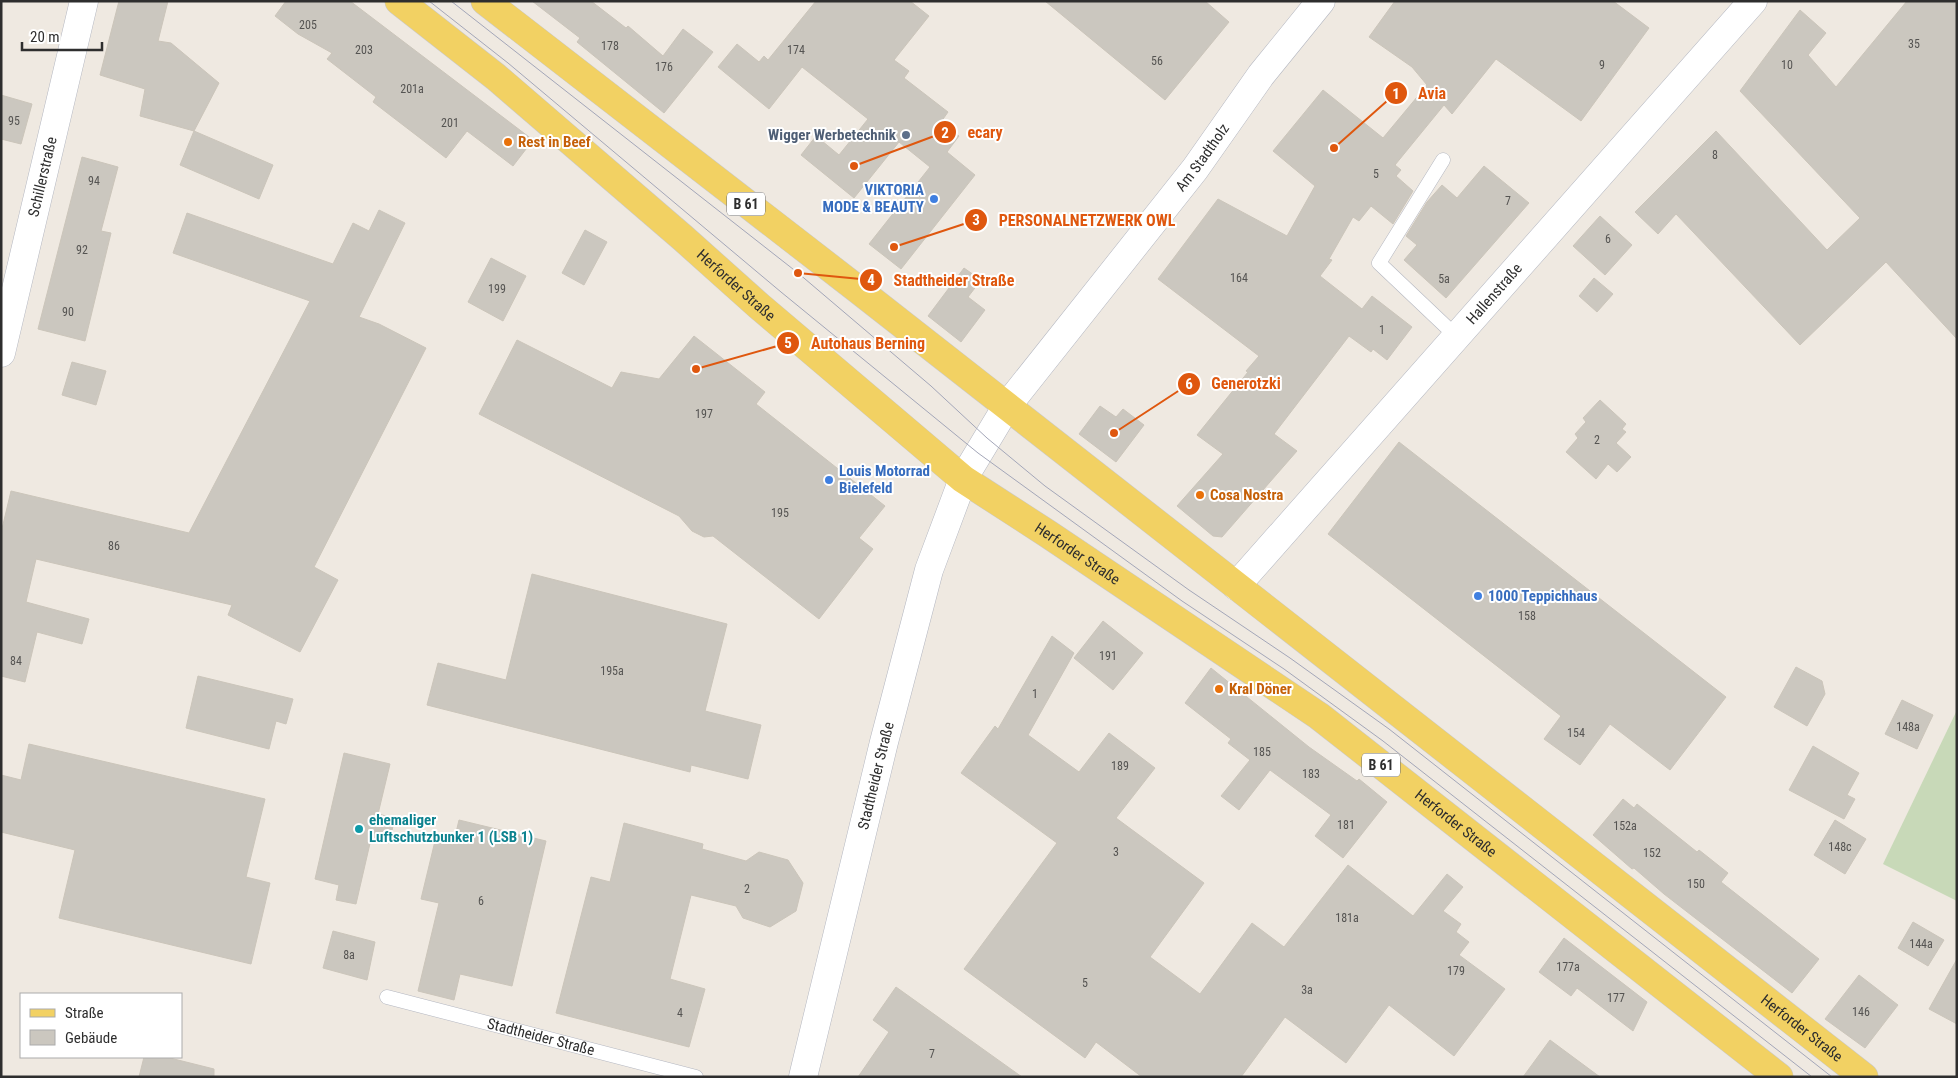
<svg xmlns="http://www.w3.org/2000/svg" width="1958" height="1078" font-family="'Roboto Condensed',sans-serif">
	<rect width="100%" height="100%" fill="#efe9e1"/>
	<!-- cemetery -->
	<polygon fill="#c8d9b8" points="1957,710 1957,901 1883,864"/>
	<!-- building -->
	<g fill="#cbc7bf" stroke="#cbc5ba">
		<polygon points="119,1 168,1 158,41 171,43 219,83 194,131 140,116 145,89 100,75"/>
		<polygon points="286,1 350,1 533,140 513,166 467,131 446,158 373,102 376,97 327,59 332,53 298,34 275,16"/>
		<polygon points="532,1 591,1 626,28 628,26 663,56 683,29 713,52 664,113 577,42 580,38"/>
		<polygon points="816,1 910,1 929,16 894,60 909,71 904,78 948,112 941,122 959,136 947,152 975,175 901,269 869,244 930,167 899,142 854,198 801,155 816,136 839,155 868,119 802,67 769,109 718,67 737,44 759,62 764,56 768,60"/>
		<polygon points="1045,1 1205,1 1229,22 1165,100"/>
		<polygon points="1395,1 1613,1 1649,28 1581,121 1496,59 1452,114 1444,105 1395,165 1401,170 1396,176 1413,191 1393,224 1371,206 1359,221 1353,217 1329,259 1332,260 1320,276 1362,309 1372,296 1412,327 1387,360 1373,349 1371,352 1349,336 1274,434 1297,451 1222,537 1213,536 1177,506 1223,454 1197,435 1248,372 1246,371 1259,356 1158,279 1218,199 1287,236 1315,186 1273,151 1323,90 1383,138 1427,85 1412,67 1369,37"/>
		<polygon points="1907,1 1957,1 1957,339 1886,262 1800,345 1676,214 1658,234 1635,212 1716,131 1827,250 1860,218 1740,91 1800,10 1826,33 1808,55 1836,87"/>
		<polygon points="1,95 32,104 21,144 1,139"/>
		<polygon points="194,131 273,165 259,199 180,165"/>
		<polygon points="82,157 118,167 101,231 111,233 85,341 38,329"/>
		<polygon points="1484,166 1529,203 1446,298 1404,260 1417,245 1406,236 1427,202 1442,185 1457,198"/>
		<polygon points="379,210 405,223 359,317 379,324 426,348 314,567 338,580 300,652 228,615 232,605 36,559 26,602 89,619 82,644 37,632 25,682 1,676 1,533 11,491 189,533 310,301 173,253 187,213 333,264 353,223 369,231"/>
		<polygon points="1600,216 1632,245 1605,275 1573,246"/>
		<polygon points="585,230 607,242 584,285 562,273"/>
		<polygon points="491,258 526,276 503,321 468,302"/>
		<polygon points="964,268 981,280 968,297 985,310 961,342 928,316"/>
		<polygon points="1594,278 1613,294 1597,312 1579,296"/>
		<polygon points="694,336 765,392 756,404 885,506 859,538 873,549 819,619 713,536 704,537 692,531 679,516 479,414 517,340 612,388 621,372 659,379"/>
		<polygon points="72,362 106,371 96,405 62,395"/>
		<polygon points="1600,400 1626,424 1622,429 1626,432 1616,443 1631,457 1617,472 1608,464 1596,479 1566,452 1578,438 1575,434 1586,422 1583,418"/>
		<polygon points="1100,406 1116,417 1123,409 1144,425 1116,462 1079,434"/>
		<polygon points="1399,442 1726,697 1670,770 1610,724 1580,765 1544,739 1561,716 1328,534"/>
		<polygon points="532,574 727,624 705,711 761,725 748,779 691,765 690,772 427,705 438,663 506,680"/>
		<polygon points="1103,621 1143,653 1113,690 1074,658"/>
		<polygon points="1052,636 1074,653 1028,735 1079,772 1109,733 1155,768 1116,818 1204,883 1150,957 1200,994 1252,923 1284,947 1348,865 1413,916 1447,874 1463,887 1443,911 1461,924 1456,932 1469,942 1459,955 1505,989 1454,1056 1389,1005 1346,1063 1285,1017 1241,1077 1142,1077 1096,1042 1085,1058 964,969 1057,843 961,773 995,726 998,729"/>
		<polygon points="1796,667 1822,681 1825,694 1807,726 1774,707"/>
		<polygon points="1211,668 1309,747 1357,781 1359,779 1387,802 1343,858 1315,836 1331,815 1270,770 1239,810 1221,796 1250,760 1228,743 1231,739 1185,703"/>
		<polygon points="198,676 293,699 286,724 276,721 269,749 186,728"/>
		<polygon points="1902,700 1933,715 1917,749 1885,734"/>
		<polygon points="29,744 265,799 246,877 270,883 251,964 59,918 75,850 1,832 1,775 21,780"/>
		<polygon points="1813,746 1859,773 1847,795 1855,799 1844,819 1789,790"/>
		<polygon points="344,753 390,764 378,814 395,818 389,843 371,839 356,904 336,900 339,885 315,879"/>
		<polygon points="1623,799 1634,808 1637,804 1697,852 1699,850 1728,873 1721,882 1819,959 1792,993 1664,894 1634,868 1632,869 1593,835"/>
		<polygon points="459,820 546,841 512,986 460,974 454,1000 418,991 439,903 421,899 435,841 453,845"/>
		<polygon points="1835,820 1866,839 1845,874 1814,855"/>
		<polygon points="624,823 703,844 702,849 746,861 759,852 788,860 803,883 796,911 770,927 743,918 736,906 691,895 670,979 705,989 689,1047 556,1013 591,877 610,882"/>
		<polygon points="1913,922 1944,940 1928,966 1898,948"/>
		<polygon points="333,931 375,942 367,980 323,968"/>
		<polygon points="1564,938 1647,1002 1633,1031 1577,988 1571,996 1539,972"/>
		<polygon points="1957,959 1957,1024 1929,1009"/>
		<polygon points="1859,975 1898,1005 1865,1048 1825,1019"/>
		<polygon points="896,987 1022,1077 858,1077 889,1032 873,1020"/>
		<polygon points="1550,1040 1600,1077 1523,1077"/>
		<polygon points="144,1057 166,1057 214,1069 214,1077 139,1077"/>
	</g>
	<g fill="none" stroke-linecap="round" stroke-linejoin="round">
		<defs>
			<g id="service">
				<polyline points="1443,160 1379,263 1457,337"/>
				<path id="s1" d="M 387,997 L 696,1077"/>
			</g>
			<g id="minor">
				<path id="s2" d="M 1,353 L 84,1"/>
				<path id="s3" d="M 1236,586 L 1753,1"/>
			</g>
			<g id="tertiary">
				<path id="s4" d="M 803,1077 L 884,742 L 929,570 L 963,479 L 1007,406 L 1195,169 L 1261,75 L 1321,1"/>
			</g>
			<g id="primary">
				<path id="s5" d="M 399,1 L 496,77 L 683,238 L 759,306 L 963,479 L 1048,534 L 1319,716 L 1779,1077"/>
				<path id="s6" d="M 485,1 L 856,288 L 1864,1077"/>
			</g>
		</defs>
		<!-- service casing -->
		<use href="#service" stroke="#b4b7c1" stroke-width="15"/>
		<!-- minor casing -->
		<use href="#minor" stroke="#b4b7c1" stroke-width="29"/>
		<!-- tertiary casing -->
		<use href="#tertiary" stroke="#b4b7c1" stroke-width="29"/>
		<!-- primary casing -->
		<use href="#primary" stroke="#c9c9c9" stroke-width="29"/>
		<!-- service -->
		<use href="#service" stroke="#fff" stroke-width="14"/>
		<!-- minor -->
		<use href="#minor" stroke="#fff" stroke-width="28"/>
		<!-- tertiary -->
		<use href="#tertiary" stroke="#fff" stroke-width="28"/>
		<!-- primary -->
		<use href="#primary" stroke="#f2d163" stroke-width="28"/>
		<!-- tram -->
		<g stroke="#a3a6b8" stroke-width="1">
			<polyline points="429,1 508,63 781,292 978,453 1182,601 1284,669 1383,741 1812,1077"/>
			<polyline points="451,1 798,273 931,386 987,438 1045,486 1189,590 1290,658 1389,729 1832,1077"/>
		</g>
	</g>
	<!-- markers -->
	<circle fill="#5c6f8a" stroke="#fff" stroke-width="2" cx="906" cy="135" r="5"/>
	<g fill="#e8710a" stroke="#fff" stroke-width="2">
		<circle cx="508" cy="142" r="5"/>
		<circle cx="1200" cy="495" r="5"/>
		<circle cx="1219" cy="689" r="5"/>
	</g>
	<g fill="#3f7fe0" stroke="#fff" stroke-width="2">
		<circle cx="934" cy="199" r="5"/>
		<circle cx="829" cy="480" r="5"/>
		<circle cx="1478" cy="596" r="5"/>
	</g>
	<circle fill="#0f9aa8" stroke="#fff" stroke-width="2" cx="359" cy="829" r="5"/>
	<g text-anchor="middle" stroke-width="4" stroke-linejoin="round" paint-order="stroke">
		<!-- number labels -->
		<g font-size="12" fill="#555452">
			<text x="308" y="29">205</text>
			<text x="1914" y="48">35</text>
			<text x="610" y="50">178</text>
			<text x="364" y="54">203</text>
			<text x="796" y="54">174</text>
			<text x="1157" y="65">56</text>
			<text x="1602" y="69">9</text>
			<text x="1787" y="69">10</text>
			<text x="664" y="71">176</text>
			<text x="412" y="93">201a</text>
			<text x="14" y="125">95</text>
			<text x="450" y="127">201</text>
			<text x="1715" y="159">8</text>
			<text x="1376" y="178">5</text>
			<text x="94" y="185">94</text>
			<text x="1508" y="205">7</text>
			<text x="1608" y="243">6</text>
			<text x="82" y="254">92</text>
			<text x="1239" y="282">164</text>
			<text x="1444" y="283">5a</text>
			<text x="497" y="293">199</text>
			<text x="68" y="316">90</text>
			<text x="1382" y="334">1</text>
			<text x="704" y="418">197</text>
			<text x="1597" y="444">2</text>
			<text x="780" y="517">195</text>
			<text x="114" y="550">86</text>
			<text x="1527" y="620">158</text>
			<text x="1108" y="660">191</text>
			<text x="16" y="665">84</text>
			<text x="612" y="675">195a</text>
			<text x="1035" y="698">1</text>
			<text x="1908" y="731">148a</text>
			<text x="1576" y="737">154</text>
			<text x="1262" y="756">185</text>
			<text x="1120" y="770">189</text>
			<text x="1311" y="778">183</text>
			<text x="1346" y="829">181</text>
			<text x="1625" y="830">152a</text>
			<text x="1840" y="851">148c</text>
			<text x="1116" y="856">3</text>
			<text x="1652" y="857">152</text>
			<text x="1696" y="888">150</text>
			<text x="747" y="893">2</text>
			<text x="481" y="905">6</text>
			<text x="1347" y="922">181a</text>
			<text x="1921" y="948">144a</text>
			<text x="349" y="959">8a</text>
			<text x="1568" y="971">177a</text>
			<text x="1456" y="975">179</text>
			<text x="1085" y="987">5</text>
			<text x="1307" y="994">3a</text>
			<text x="1616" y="1002">177</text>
			<text x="1861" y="1016">146</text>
			<text x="680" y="1017">4</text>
			<text x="932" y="1058">7</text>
		</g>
		<!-- shield labels -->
		<g fill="#fff" stroke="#6d6d6d" stroke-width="1">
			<rect x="727" y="192.5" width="38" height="23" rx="4"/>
			<rect x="1362" y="753.5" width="38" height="23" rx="4"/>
		</g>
		<g font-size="14" font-weight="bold" fill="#2e2e2e">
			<text x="746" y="209">B 61</text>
			<text x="1381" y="770">B 61</text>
		</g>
		<!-- service labels -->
		<g font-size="15" font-weight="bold" fill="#4e5e75" stroke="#fff" text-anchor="end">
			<text x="896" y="140">Wigger Werbetechnik</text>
		</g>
		<!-- food labels -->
		<g font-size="15" font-weight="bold" fill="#c56008" stroke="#fff" text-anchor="start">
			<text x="518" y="147">Rest in Beef</text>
			<text x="1210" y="500">Cosa Nostra</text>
			<text x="1229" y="694">Kral Döner</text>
		</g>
		<!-- street labels -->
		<g font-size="15" fill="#2e2e2e" stroke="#fff">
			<text dy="5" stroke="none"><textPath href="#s4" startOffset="1021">Am Stadtholz</textPath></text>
			<text dy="5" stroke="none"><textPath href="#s2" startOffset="181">Schillerstraße</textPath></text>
			<text dy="5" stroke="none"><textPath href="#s5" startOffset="441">Herforder Straße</textPath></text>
			<text dy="5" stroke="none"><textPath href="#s3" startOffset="390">Hallenstraße</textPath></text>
			<text dy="5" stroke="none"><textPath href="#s5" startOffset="876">Herforder Straße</textPath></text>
			<text dy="5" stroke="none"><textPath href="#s4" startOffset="310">Stadtheider Straße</textPath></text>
			<text dy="5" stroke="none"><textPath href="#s5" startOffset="1341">Herforder Straße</textPath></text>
			<text dy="5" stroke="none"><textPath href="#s6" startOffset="1670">Herforder Straße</textPath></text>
			<text dy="5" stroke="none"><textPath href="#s1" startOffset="159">Stadtheider Straße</textPath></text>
		</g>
		<!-- shop labels -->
		<g font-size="15" font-weight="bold" fill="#366cbe" stroke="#fff" text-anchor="start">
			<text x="924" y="195" text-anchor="end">VIKTORIA<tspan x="924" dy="17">MODE &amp; BEAUTY</tspan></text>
			<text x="839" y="476">Louis Motorrad<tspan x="839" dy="17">Bielefeld</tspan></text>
			<text x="1488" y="601">1000 Teppichhaus</text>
		</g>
		<!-- culture labels -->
		<g font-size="15" font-weight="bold" fill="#0d838f" stroke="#fff" text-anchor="start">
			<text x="369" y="825">ehemaliger<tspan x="369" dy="17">Luftschutzbunker 1 (LSB 1)</tspan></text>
		</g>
	</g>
	<!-- callouts -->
	<path fill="none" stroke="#df570e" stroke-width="2" d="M1334 148L1396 93M854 166L945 132M894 247L976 220M798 273L871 280M696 369L788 343M1114 433L1189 384"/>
	<g fill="#df570e" stroke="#fff" stroke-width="2">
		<circle cx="1334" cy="148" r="5"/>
		<circle cx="854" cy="166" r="5"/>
		<circle cx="894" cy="247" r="5"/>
		<circle cx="798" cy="273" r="5"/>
		<circle cx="696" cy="369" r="5"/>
		<circle cx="1114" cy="433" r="5"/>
		<circle cx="1396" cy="93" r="12"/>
		<circle cx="945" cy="132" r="12"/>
		<circle cx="976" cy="220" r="12"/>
		<circle cx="871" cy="280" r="12"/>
		<circle cx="788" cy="343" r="12"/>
		<circle cx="1189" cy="384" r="12"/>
	</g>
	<g font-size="15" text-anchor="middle" font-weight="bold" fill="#fff">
		<text x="1396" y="99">1</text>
		<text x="945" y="138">2</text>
		<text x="976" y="225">3</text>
		<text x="871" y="285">4</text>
		<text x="788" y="348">5</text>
		<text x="1189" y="389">6</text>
	</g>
	<g font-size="16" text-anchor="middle" font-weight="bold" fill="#df570e" stroke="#fff" stroke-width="4" stroke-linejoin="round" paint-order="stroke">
		<text x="1432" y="99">Avia</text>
		<text x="985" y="138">ecary</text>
		<text x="1087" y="226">PERSONALNETZWERK OWL</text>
		<text x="954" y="286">Stadtheider Straße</text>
		<text x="868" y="349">Autohaus Berning</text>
		<text x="1246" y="389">Generotzki</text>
	</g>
	<!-- border -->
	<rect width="1958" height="1078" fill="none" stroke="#2e2e2e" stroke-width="5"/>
	<!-- legend -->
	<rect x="20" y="993" width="162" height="65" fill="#ffffff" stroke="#ababab"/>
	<rect x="30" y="1009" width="25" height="8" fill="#f2d163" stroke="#ababab"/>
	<text x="65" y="1018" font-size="15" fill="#2e2e2e">Straße</text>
	<rect x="30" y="1030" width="25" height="15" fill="#cbc7bf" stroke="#ababab"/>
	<text x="65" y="1043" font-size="15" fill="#2e2e2e">Gebäude</text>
	<!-- scale -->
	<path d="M22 42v8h80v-8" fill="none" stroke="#2e2e2e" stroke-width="2.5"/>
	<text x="30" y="42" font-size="15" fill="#2e2e2e" stroke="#ffffff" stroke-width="4" paint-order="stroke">20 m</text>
</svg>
